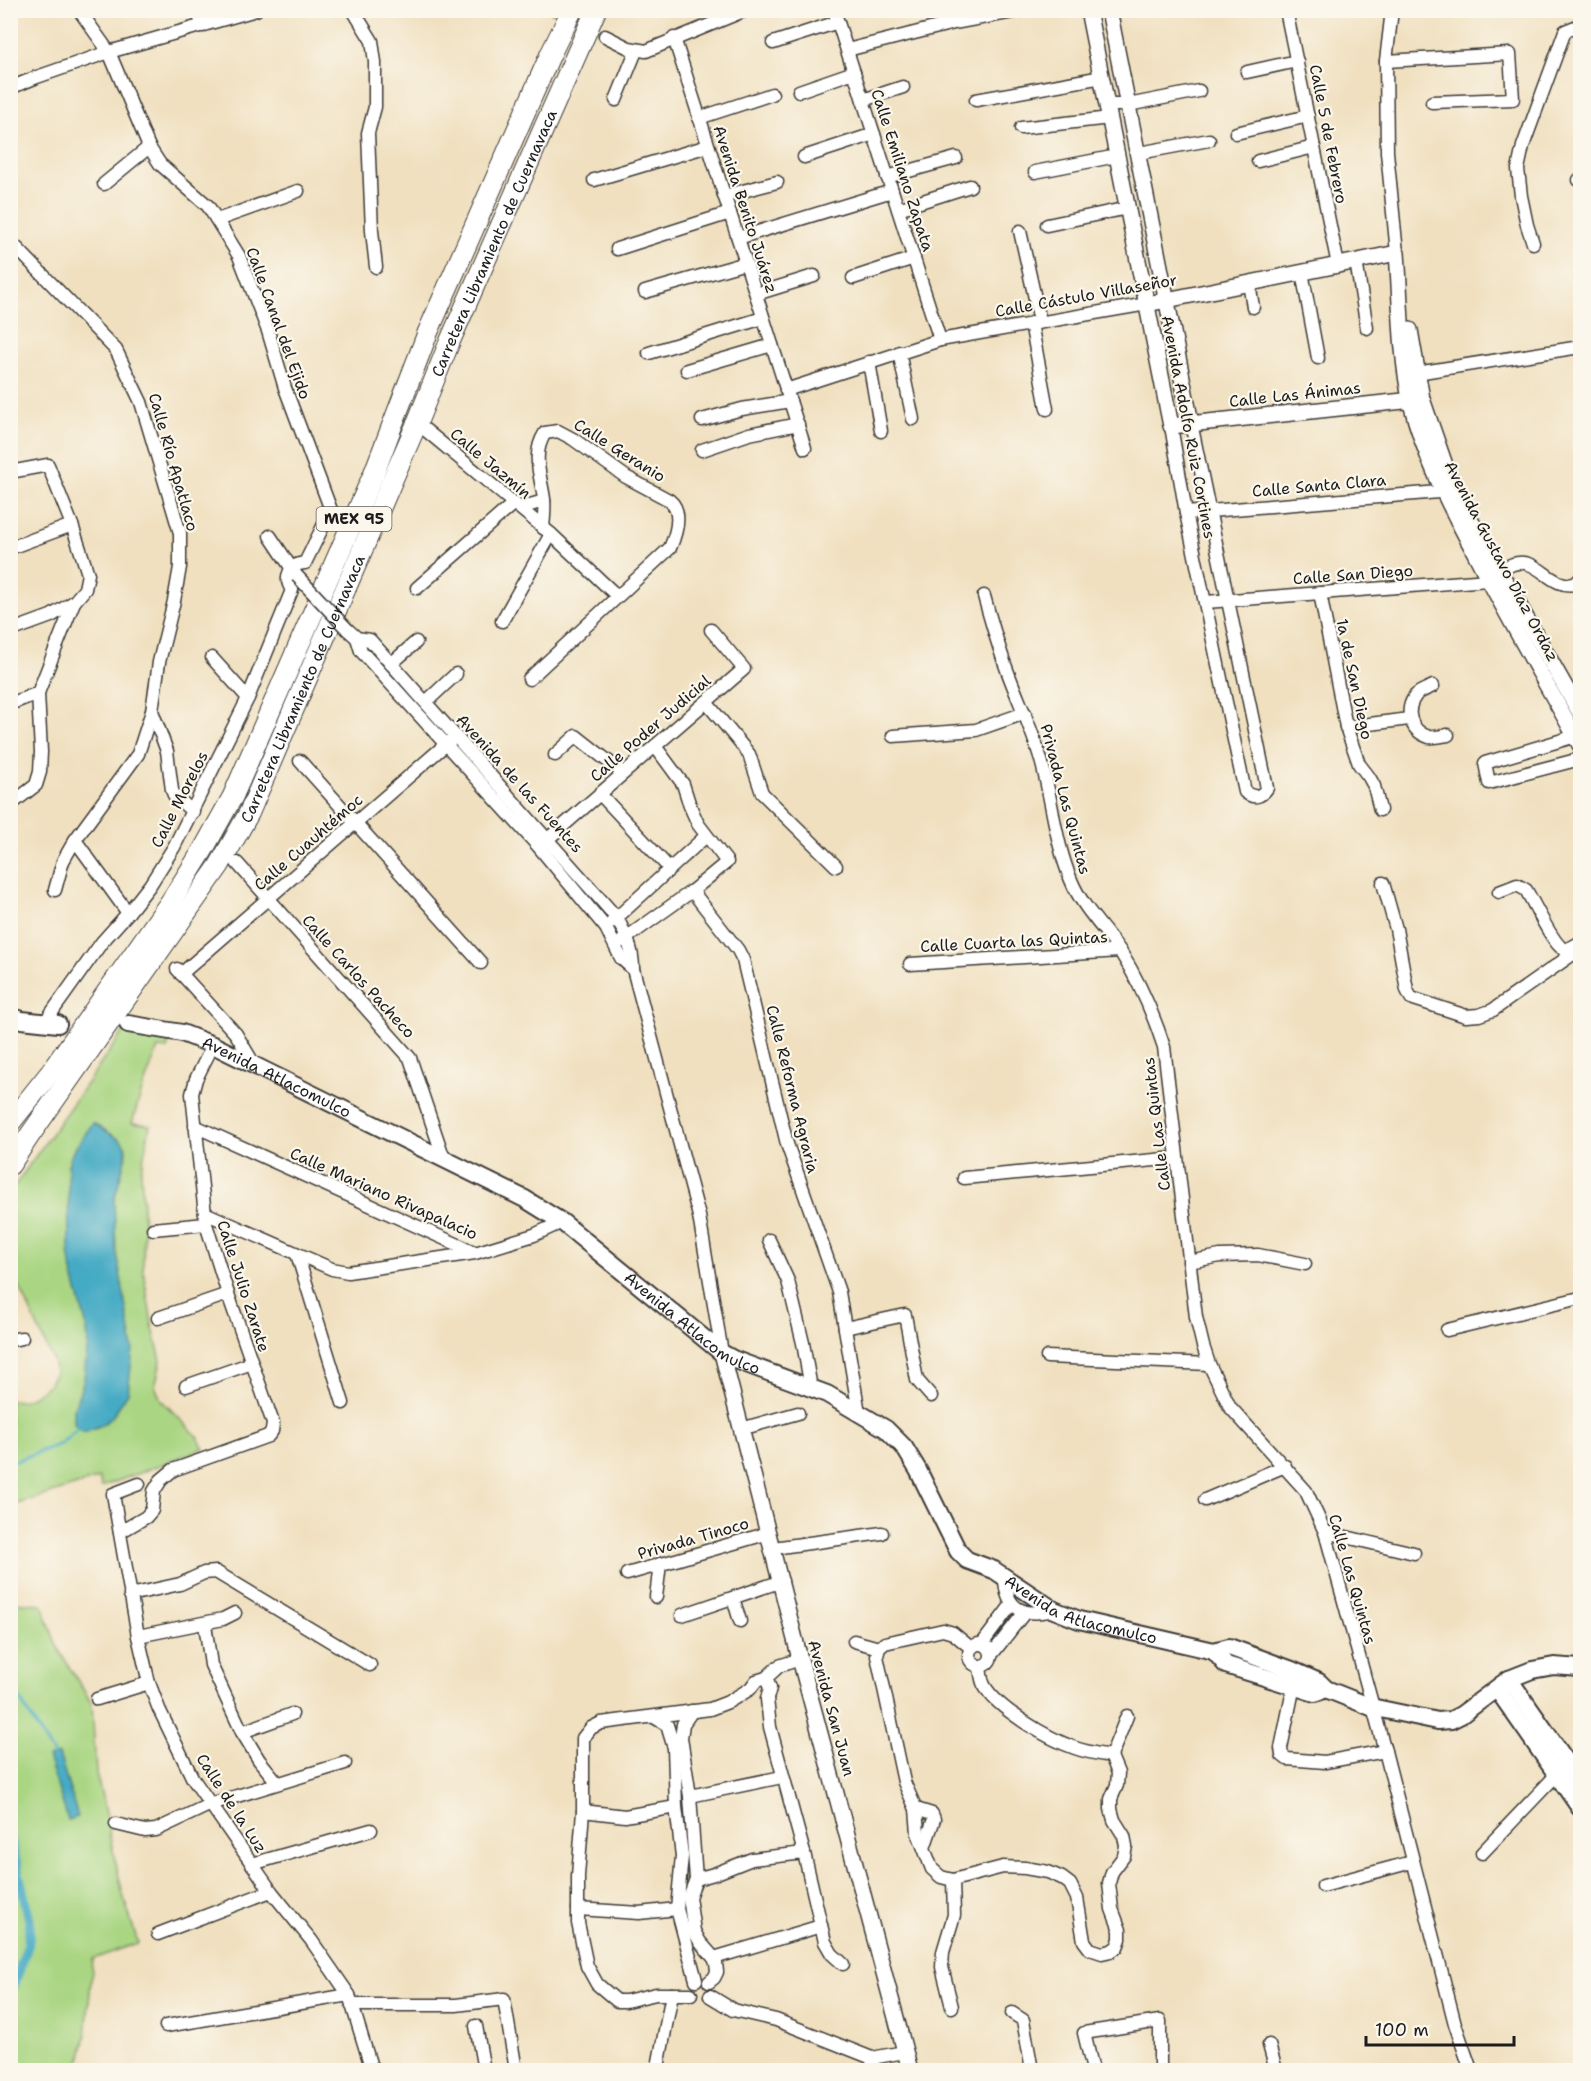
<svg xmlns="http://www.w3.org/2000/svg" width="1591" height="2081" font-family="'Shantell Sans',sans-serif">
	<rect width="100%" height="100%" fill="#fbf7ec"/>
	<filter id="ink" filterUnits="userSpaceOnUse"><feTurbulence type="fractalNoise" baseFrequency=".0167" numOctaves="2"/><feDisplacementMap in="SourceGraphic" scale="12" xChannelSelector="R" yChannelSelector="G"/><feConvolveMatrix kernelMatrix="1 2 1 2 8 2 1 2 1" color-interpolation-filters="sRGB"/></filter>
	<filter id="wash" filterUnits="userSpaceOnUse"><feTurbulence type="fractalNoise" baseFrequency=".008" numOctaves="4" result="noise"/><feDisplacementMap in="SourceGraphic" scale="24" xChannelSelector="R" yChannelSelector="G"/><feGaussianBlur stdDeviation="1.35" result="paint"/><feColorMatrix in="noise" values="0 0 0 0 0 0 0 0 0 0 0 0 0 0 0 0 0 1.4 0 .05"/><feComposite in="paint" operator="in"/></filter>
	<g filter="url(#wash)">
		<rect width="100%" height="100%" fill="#f0e0c0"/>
		<!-- park -->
		<g fill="#aad683" stroke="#637950" stroke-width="1.5">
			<polygon points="123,1032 171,1035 167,1049 158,1048 142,1090 132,1123 150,1125 141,1170 144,1228 143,1269 152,1324 161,1361 155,1386 161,1400 196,1435 204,1448 102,1487 99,1478 11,1506 10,1400 22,1401 34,1396 50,1383 55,1373 54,1363 48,1350 22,1292 11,1272 11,1191"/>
			<polygon points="11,1602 42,1604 57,1647 92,1704 96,1773 110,1829 109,1833 123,1895 138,1943 93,1959 86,2035 78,2070 11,2070"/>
		</g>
		<!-- water -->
		<g fill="#44aac4" stroke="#306370" stroke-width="1.5">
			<polygon points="93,1123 121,1140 126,1147 126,1156 114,1201 116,1248 133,1349 128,1393 112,1417 102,1425 84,1432 74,1424 74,1409 84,1379 88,1340 86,1324 72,1272 69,1251 68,1165 73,1151"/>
			<polygon points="59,1754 78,1817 68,1820 48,1757"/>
		</g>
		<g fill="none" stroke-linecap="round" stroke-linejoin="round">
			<!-- stream -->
			<g stroke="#44aac4" stroke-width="3">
				<polyline points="10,1463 60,1444 79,1428"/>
				<polyline points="10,1683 54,1755"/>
			</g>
			<!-- canal -->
			<polyline stroke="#44aac4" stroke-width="10" points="10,1838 30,1922 28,1945 10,1995"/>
		</g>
	</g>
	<g filter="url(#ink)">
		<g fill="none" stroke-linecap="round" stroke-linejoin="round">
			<!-- minor-tunnel -->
			<polyline stroke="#c6b99f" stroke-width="12" stroke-dasharray="12 6" stroke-linecap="butt" points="552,10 605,36"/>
			<defs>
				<g id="minor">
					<polyline points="197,10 203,26"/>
					<polyline points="353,10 372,41 375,62 375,107 368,133 372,231 376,267"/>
					<polyline points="834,10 940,340"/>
					<polyline points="1286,10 1338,265"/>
					<polyline points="1392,10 1386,61 1387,152 1397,253"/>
					<polyline points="605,36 629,48 646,51 746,10"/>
					<polyline points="674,38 805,448"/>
					<polyline points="773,43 838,22"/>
					<polyline points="847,50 954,23 1025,10"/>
					<polyline points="1386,61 1510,54 1513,99 1432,102"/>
					<polyline points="1247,72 1297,61"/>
					<polyline points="10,88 37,77 109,52 256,10"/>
					<polyline points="799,91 854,72"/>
					<polyline points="616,100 636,51"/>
					<polyline points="863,100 903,87"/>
					<polyline points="976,100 1102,77"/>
					<polyline points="1107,105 1128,105 1199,91"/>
					<polyline points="699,118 772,94"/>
					<polyline points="1021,128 1110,118"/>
					<polyline points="1236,133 1308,116"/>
					<polyline points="1139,153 1209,140"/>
					<polyline points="804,157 874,134"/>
					<polyline points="1258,161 1314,147"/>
					<polyline points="1035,172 1117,156"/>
					<polyline points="887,177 956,158"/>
					<polyline points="594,180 708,146"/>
					<polyline points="1579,180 1580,179"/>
					<polyline points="104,184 149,147"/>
					<polyline points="724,196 777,182"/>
					<polyline points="898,209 970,186"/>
					<polyline points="217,220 298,191"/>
					<polyline points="1047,225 1128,208"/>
					<polyline points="1020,231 1040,321"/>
					<polyline points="738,238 892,191"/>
					<polyline points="10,241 116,350 141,402 180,533 180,567 174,601 159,662 152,711 138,754 75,840 63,861 55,890"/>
					<polyline points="1533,243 1527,225 1521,196 1518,169 1523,146 1565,31 1580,25"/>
					<polyline points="617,249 730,213"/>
					<polyline points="1356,261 1367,328"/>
					<polyline points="1302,272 1318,358"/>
					<polyline points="853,278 914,258"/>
					<polyline points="1249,283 1253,307"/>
					<polyline points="645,292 746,263"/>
					<polyline points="756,294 814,276"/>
					<polyline points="1031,323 1047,409"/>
					<polyline points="899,352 913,419"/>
					<polyline points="649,353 763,318"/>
					<polyline points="869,362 881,431"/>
					<polyline points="687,370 772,345"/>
					<polyline points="1410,374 1580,347"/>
					<polyline points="786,390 940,340 1147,304"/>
					<polyline points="702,420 742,409 790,401"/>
					<polyline points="417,423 551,534 617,596"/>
					<path d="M 1171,426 L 1186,513 L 1245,792 C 1254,799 1261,797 1267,788 L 1191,423"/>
					<polyline points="702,450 749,434 798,424"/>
					<polyline points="10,472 48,465 72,525 88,574 85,589 74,602 51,616 10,631"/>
					<polyline points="520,508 544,501"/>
					<polyline points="1186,513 1451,491"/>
					<polyline points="270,536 296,575"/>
					<polyline points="10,548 72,525"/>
					<polyline points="417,588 514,503"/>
					<polyline points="1320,593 1346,727 1359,764 1369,777 1374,786 1380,810"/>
					<path d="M 984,596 C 991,621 998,646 1007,670 C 1018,700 1032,729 1041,760 C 1052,799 1055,842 1071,880 C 1082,907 1103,927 1120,951 C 1139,981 1153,1013 1164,1047 L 1196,1317 L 1203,1346 L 1209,1364 L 1230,1407 L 1306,1491 L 1325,1532 L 1385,1751 L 1455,2024 L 1471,2070"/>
					<path d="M 1206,602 L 1488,580 C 1496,575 1504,567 1513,564 C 1539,556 1549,589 1575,584 L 1580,579"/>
					<polyline points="502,621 551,534"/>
					<path d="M 347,629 L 357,638 L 370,640 L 617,918 C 626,935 633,949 633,969 L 699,1216 L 722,1353"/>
					<polyline points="357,638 361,651 538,846 606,928 621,958 633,969"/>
					<polyline points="212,658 248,698"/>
					<polyline points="391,664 416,642"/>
					<path d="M 529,679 L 670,548 C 676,534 683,511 669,500 L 626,477 L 573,439 L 558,431 L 545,433 C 531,455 541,476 544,499 C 545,508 544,518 543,528"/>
					<path d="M 1433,686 C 1427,689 1420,691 1416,695 C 1404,710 1410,731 1429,737 C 1434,738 1442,736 1448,735"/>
					<polyline points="426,702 456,674"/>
					<polyline points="706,702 749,754 762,793 836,866"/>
					<polyline points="10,704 38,693"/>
					<polyline points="152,711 167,751 172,790 174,795 193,812"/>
					<polyline points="1346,727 1409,719"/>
					<polyline points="893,736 976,730 1025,713"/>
					<polyline points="1576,736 1485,763 1489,783 1580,759"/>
					<polyline points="555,755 576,736 623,773"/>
					<polyline points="300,761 481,963"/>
					<polyline points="600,794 670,869"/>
					<polyline points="10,805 36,785 40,772 41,752 38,693 74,602"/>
					<polyline points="75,840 128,913"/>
					<polyline points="542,844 744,669 711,630"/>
					<polyline points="237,863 410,1058 444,1159"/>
					<polyline points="1383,883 1396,929 1407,990 1411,998 1466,1016 1479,1015 1493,1010 1580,949"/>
					<polyline points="692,891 738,950 743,960 787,1144 839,1292 859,1413"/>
					<path d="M 1499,892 L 1517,885 L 1526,890 C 1533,901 1552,942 1562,948 C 1568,951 1574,946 1579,943"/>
					<polyline points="612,922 706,836"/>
					<polyline points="622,941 692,891 727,862 698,824 690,806 683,784 655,746"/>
					<polyline points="910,964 1120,951"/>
					<polyline points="177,969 236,1034 255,1066"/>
					<polyline points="181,974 452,739"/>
					<path d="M 45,1022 L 102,942 L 128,913 L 150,885 L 174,847 L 248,698 L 292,590 C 283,577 290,564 305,563 L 331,510 L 285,388 L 268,331 L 239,256 L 208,206 L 160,164 L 149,147 L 109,52 L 79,10"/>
					<polyline points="195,1126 474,1252"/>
					<polyline points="964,1178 1176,1158"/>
					<polyline points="205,1213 332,1269 348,1272 475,1253 534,1235 562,1222"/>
					<polyline points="153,1229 206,1224"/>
					<polyline points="769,1240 788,1281 803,1343 811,1388"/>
					<polyline points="297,1254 343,1403"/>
					<polyline points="1189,1262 1220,1256 1258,1255 1305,1264"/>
					<polyline points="158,1318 228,1294"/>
					<polyline points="845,1328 905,1315 917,1380 931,1396"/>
					<polyline points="1447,1330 1580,1298"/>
					<polyline points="10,1340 22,1338"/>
					<polyline points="1047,1357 1209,1364"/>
					<polyline points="186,1386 252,1363"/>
					<polyline points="741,1429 798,1413"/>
					<polyline points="139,1484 113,1494 138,1636 149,1683 159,1709 193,1779 271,1891 311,1940 349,1995 372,2070"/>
					<polyline points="1205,1500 1285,1466"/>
					<polyline points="120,1532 146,1517 152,1510 154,1491 161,1480 173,1470 268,1436 272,1431 273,1423 228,1294 206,1224 192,1094 196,1079 213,1045"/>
					<polyline points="1325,1532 1414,1553"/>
					<polyline points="773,1548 882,1533"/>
					<polyline points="627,1574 769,1533"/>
					<path d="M 1005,1577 C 1005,1611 1025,1617 1054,1610"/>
					<polyline points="130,1595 180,1584 204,1573 216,1572 370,1665"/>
					<polyline points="656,1597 660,1564"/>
					<polyline points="733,1598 740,1621"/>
					<polyline points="682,1615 782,1581"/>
					<polyline points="205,1624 211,1665 242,1732 259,1760 277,1782"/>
					<polyline points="138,1636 223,1619 235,1613"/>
					<polyline points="854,1641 879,1648"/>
					<circle cx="980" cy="1655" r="11"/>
					<polyline points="982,1644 1012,1604"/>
					<polyline points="971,1648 953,1633 943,1630 885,1643 879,1648 877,1656 904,1782 916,1809 918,1833 932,1869 941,1877 953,1880 1003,1867 1025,1868 1048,1872 1062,1878 1070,1884 1077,1898 1084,1941 1090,1949 1102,1953 1111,1951 1117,1947 1120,1939 1120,1930 1112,1909 1109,1883 1112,1872 1124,1856 1126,1846 1124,1836 1114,1820 1111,1809 1111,1799 1117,1785 1118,1773 1111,1756 1127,1716"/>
					<polyline points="992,1654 1025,1612"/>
					<path d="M 980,1667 C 981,1673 981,1679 984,1685 C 997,1709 1049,1739 1075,1748 C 1086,1752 1099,1754 1111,1756"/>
					<polyline points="766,1678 770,1688 767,1699 770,1727 804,1853 825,1942 832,1954 843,1964"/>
					<polyline points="1298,1681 1292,1695 1281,1748 1282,1755 1287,1759 1325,1762 1385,1751"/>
					<polyline points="97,1699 149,1683"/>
					<polyline points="692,1711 683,1724 681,1738 690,1796 696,1879 689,1897 694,1931 700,1942 714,1958 716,1963 717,1972 714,1978 709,1982"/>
					<polyline points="654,1717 667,1725 674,1748 676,1807 682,1856 677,1909 696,1980"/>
					<polyline points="242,1732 292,1714"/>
					<polyline points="690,1796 782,1777"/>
					<polyline points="916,1809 932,1814 934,1819 924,1848"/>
					<polyline points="583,1811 625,1816 676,1807"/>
					<polyline points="116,1824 145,1831 156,1830 211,1804 345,1763"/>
					<polyline points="1482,1853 1562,1769"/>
					<polyline points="252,1864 371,1830"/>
					<polyline points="696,1879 714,1874 752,1859 804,1853"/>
					<polyline points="1323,1886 1412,1862"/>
					<polyline points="578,1909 639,1913 677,1909"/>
					<polyline points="158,1934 271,1891"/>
					<polyline points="714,1958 821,1926"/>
					<polyline points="691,1994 656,1994 626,2001 617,2001 597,1984 587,1966 578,1923 578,1876 583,1811 583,1738 591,1728 601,1723 710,1709 728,1702 750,1689 756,1681 766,1678 779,1666 800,1659"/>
					<polyline points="710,1996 733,2010 776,2020 872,2058 904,2052"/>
					<polyline points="352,2005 456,2005 504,1999 516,2070"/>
					<polyline points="952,2007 942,1967 943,1952 954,1915 953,1880"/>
					<polyline points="1012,2013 1023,2020 1032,2070"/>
					<polyline points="166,2026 349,1995"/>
					<polyline points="476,2026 484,2070"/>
					<polyline points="1269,2045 1276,2070"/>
					<polyline points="872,2058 873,2070"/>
					<polyline points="656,2070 658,2067 672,1994"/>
					<polyline points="1093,2070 1084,2033 1160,2021 1160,2070"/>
				</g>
				<g id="tertiary">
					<polyline points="1088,10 1171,426 1422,399"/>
					<polyline points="1109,10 1191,423"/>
					<path d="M 1147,304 L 1397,253 C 1401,303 1400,353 1411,403 C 1424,456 1449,505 1475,553 C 1508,618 1545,681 1580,745"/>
					<polyline points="1410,330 1422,399 1454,491 1580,713"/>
					<polyline points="722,1353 800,1659 910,2070"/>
				</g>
				<g id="secondary">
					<polyline points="10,1016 22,1020 58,1024"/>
					<path id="s1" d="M 128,1024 L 182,1033 L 213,1045 L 525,1199 L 562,1222 L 722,1353 L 733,1359 L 827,1394 L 886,1429 L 904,1447 L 918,1470 L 958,1551 L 967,1560 L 994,1570 L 1054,1610 L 1079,1620 L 1214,1651 L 1229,1647 L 1292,1670 L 1319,1682 L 1326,1689 L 1371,1707 L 1438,1721 L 1451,1720 L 1461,1715 L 1509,1679 L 1532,1670 L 1554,1666 L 1580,1668"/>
					<polyline points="1214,1651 1226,1665 1315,1693 1326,1689"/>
					<polyline points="1509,1679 1580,1781"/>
					<polyline points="1497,1689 1580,1808"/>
				</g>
				<g id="trunk">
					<polyline points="10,1123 50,1073 171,901 203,850 233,796 374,473 428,332 551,53 572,10"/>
					<path id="s2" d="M 10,1165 L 30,1135 L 219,866 L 249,813 L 417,423 L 450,341 L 596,10"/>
				</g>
			</defs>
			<!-- minor casing -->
			<use href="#minor" stroke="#3c3935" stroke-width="15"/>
			<!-- tertiary casing -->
			<use href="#tertiary" stroke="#3c3935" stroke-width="18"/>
			<!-- secondary casing -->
			<use href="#secondary" stroke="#3c3935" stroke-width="20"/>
			<!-- trunk casing -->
			<use href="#trunk" stroke="#3c3935" stroke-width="22"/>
			<!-- minor -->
			<use href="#minor" stroke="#fff" stroke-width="12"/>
			<!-- tertiary -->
			<use href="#tertiary" stroke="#fff" stroke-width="15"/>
			<!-- secondary -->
			<use href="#secondary" stroke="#fff" stroke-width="16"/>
			<!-- trunk -->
			<use href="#trunk" stroke="#fff" stroke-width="20"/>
			<defs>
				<polyline id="minor-bridge" points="297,576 347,629"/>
			</defs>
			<!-- minor-bridge casing -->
			<use href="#minor-bridge" stroke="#3c3935" stroke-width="15" stroke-linecap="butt"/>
			<!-- minor-bridge -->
			<use href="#minor-bridge" stroke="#fff" stroke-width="12"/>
		</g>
	</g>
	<g text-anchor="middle" stroke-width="4.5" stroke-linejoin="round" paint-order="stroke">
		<!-- shield labels -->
		<rect fill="#fbf7ec" stroke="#5f5e5a" stroke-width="1.5" x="316.5" y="507" width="75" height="24" rx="4.5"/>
		<g font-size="15" font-weight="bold" fill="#1c1c1c">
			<text x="354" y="524">MEX 95</text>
		</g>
		<!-- street labels -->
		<g font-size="16" fill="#1c1c1c" stroke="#fbf7ec">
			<text transform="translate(1329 134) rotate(79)" y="6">Calle 5 de Febrero</text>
			<text transform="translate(903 170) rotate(72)" y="6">Calle Emiliano Zapata</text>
			<text transform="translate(746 209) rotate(72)" y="6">Avenida Benito Juárez</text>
			<text dy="6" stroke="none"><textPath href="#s2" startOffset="1046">Carretera Libramiento de Cuernavaca</textPath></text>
			<text transform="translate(1086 295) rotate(-10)" y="6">Calle Cástulo Villaseñor</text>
			<text transform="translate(279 323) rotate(70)" y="6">Calle Canal del Ejido</text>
			<text transform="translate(1295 394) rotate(-6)" y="6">Calle Las Ánimas</text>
			<text transform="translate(1189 427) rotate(79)" y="6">Avenida Adolfo Ruiz Cortines</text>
			<text transform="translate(620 450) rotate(32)" y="6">Calle Geranio</text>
			<text transform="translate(174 462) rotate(74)" y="6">Calle Río Apatlaco</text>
			<text transform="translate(491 463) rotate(40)" y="6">Calle Jazmín</text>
			<text transform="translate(1319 485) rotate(-5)" y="6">Calle Santa Clara</text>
			<text transform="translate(1502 561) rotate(62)" y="6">Avenida Gustavo Díaz Ordaz</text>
			<text transform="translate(1353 574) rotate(-4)" y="6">Calle San Diego</text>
			<text transform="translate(1355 679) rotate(78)" y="6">1a de San Diego</text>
			<text dy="6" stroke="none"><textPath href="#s2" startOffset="561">Carretera Libramiento de Cuernavaca</textPath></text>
			<text transform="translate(650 728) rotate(-41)" y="6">Calle Poder Judicial</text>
			<text transform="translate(520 783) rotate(48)" y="6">Avenida de las Fuentes</text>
			<text transform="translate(179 799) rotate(-63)" y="6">Calle Morelos</text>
			<text transform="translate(1066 799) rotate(75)" y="6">Privada Las Quintas</text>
			<text transform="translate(308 842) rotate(-41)" y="6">Calle Cuauhtémoc</text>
			<text transform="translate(1014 941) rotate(-3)" y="6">Calle Cuarta las Quintas</text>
			<text transform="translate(359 976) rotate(48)" y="6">Calle Carlos Pacheco</text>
			<text dy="6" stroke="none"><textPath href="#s1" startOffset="159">Avenida Atlacomulco</textPath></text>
			<text transform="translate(793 1089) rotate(76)" y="6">Calle Reforma Agraria</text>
			<text transform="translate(1156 1124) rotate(-97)" y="6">Calle Las Quintas</text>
			<text transform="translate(384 1193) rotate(24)" y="6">Calle Mariano Rivapalacio</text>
			<text transform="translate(244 1286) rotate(72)" y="6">Calle Julio Zarate</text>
			<text dy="6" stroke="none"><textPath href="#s1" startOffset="645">Avenida Atlacomulco</textPath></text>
			<text transform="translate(693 1538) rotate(-16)" y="6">Privada Tinoco</text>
			<text transform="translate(1353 1579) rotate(74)" y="6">Calle Las Quintas</text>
			<text dy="6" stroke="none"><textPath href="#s1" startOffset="1149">Avenida Atlacomulco</textPath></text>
			<text transform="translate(832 1708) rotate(75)" y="6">Avenida San Juan</text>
			<text transform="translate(232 1803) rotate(57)" y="6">Calle de la Luz</text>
		</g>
	</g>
	<!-- margin -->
	<rect width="1591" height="2081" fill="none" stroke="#fbf7ec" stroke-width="36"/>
	<!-- scale -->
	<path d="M1366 2036v9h148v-9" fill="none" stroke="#1c1c1c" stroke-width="3"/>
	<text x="1375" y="2036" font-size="18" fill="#1c1c1c" stroke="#fbf7ec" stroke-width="4.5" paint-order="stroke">100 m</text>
</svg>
